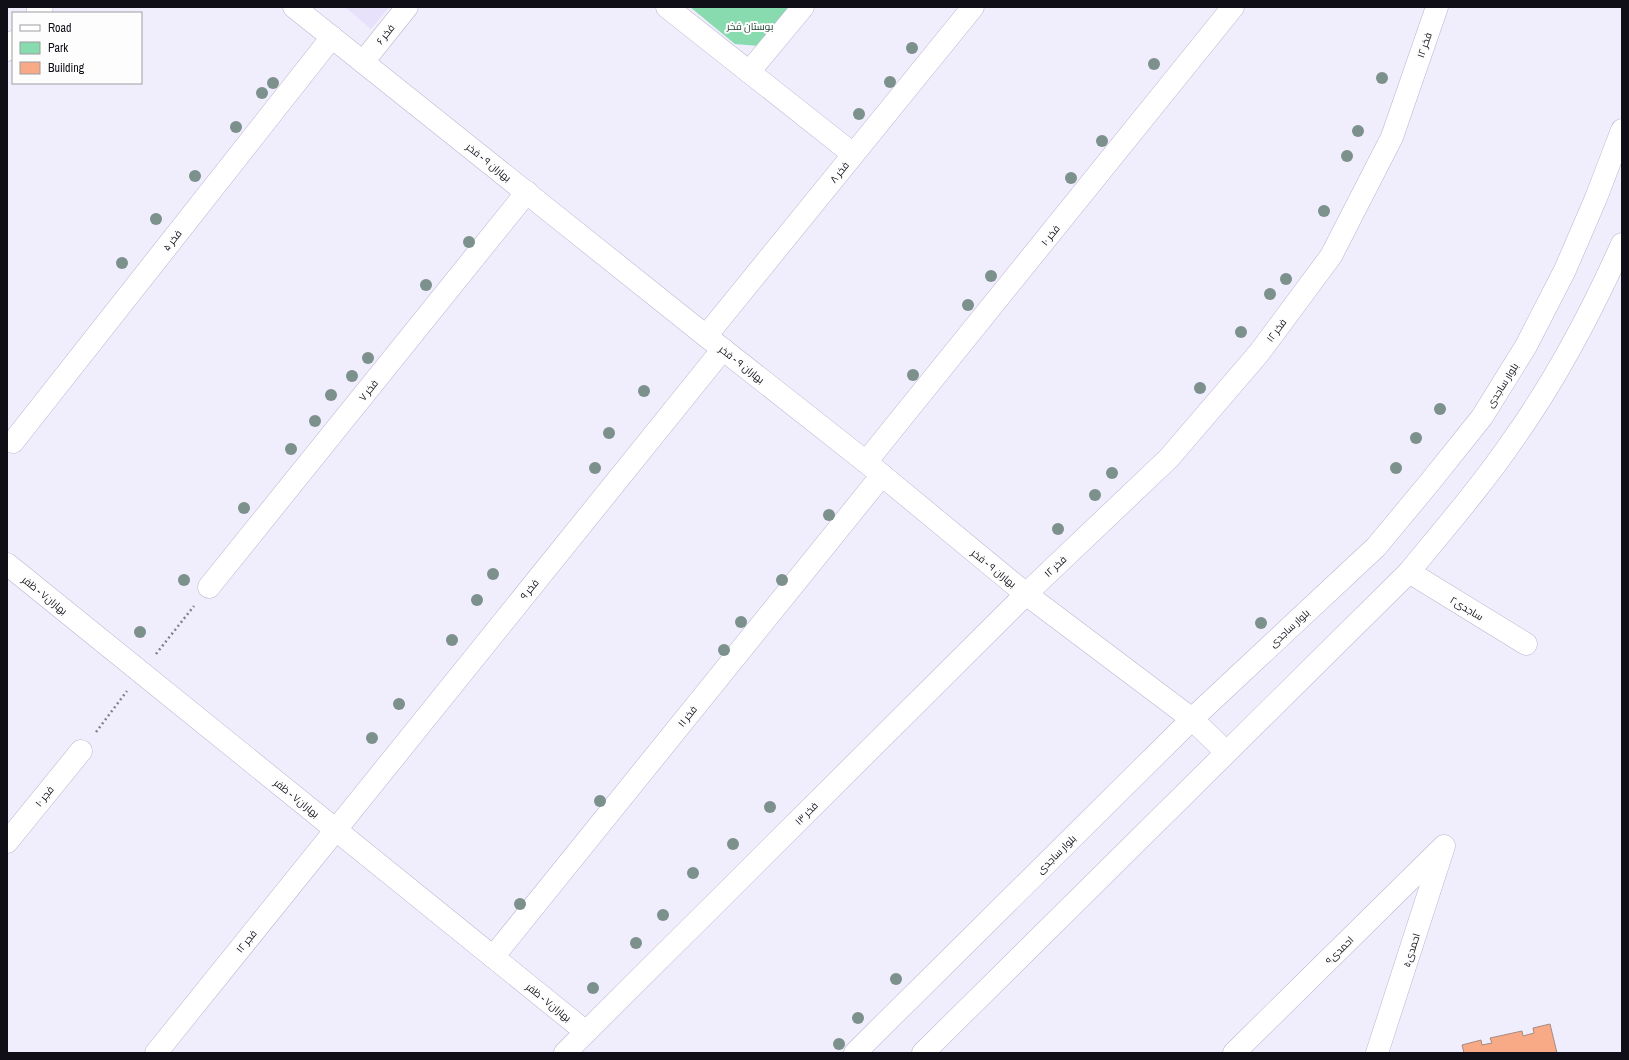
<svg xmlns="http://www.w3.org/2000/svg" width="1629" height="1060" font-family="'Archivo Narrow',Cairo,sans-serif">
	<rect width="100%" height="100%" fill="#f0edfd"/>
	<!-- built -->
	<polygon fill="#e8e1fc" points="345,7 389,7 371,29"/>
	<!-- green -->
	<polygon fill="#88dbaf" points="690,7 791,7 759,46 735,44"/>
	<!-- building -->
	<polygon fill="#f8a986" stroke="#a58b80" points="1550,1024 1557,1053 1464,1053 1462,1045 1481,1040 1482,1045 1492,1043 1490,1038 1522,1031 1523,1036 1534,1033 1533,1028"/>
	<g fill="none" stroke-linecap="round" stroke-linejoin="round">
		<defs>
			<g id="street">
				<polyline points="667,7 853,154"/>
				<polyline points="37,13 42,7"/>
				<polyline points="7,50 13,42"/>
				<polyline points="363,62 407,7"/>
				<polyline points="749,72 803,7"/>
				<polyline points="706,336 973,7"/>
				<polyline points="13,442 332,37"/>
				<polyline points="866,462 1233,7"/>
				<polyline points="7,564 586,1032"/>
				<polyline points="1409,572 1526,644"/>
				<polyline points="209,587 527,192"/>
				<polyline points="7,842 81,751"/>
				<polyline points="493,957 882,475"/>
				<polyline points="156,1053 723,349"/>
				<polyline points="565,1053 1026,594 1169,458 1259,353 1331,256 1392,137 1437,7"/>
				<polyline points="1234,1053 1444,846"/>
				<polyline points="1377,1053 1443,849"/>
			</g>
			<g id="secondary">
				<polyline points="294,7 706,336 866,462 1026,594 1192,719 1226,752"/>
				<polyline points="855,1053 1192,719 1376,547 1430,482 1482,417 1526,346 1565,270 1596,198 1622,130"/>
				<path d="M 923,1053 L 1409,572 C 1445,528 1483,484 1515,437 C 1558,376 1592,311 1622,244"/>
			</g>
		</defs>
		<!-- street casing -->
		<use href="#street" stroke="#bbb5cf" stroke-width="23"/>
		<!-- secondary casing -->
		<use href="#secondary" stroke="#bbb5cf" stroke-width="23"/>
		<!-- path -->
		<g stroke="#817f8b" stroke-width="2.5" stroke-dasharray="2 3" stroke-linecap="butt">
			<polyline points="156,654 194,606"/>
			<polyline points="96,732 127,691"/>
		</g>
		<!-- street -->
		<use href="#street" stroke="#fff" stroke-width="22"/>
		<!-- secondary -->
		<use href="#secondary" stroke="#fff" stroke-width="22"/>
	</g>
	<!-- trees -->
	<g fill="#7c908c">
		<circle cx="912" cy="48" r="6"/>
		<circle cx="1154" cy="64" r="6"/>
		<circle cx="1382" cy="78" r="6"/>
		<circle cx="890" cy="82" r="6"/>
		<circle cx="273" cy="83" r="6"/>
		<circle cx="262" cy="93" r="6"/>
		<circle cx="859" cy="114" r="6"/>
		<circle cx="236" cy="127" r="6"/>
		<circle cx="1358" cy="131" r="6"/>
		<circle cx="1102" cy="141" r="6"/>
		<circle cx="1347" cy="156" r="6"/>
		<circle cx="195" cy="176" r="6"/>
		<circle cx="1071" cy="178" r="6"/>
		<circle cx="1324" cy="211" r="6"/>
		<circle cx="156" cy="219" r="6"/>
		<circle cx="469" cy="242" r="6"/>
		<circle cx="122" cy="263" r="6"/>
		<circle cx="991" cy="276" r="6"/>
		<circle cx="1286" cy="279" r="6"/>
		<circle cx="426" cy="285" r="6"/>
		<circle cx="1270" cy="294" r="6"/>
		<circle cx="968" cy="305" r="6"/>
		<circle cx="1241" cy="332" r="6"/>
		<circle cx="368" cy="358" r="6"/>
		<circle cx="913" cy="375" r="6"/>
		<circle cx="352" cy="376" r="6"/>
		<circle cx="1200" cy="388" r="6"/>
		<circle cx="644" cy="391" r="6"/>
		<circle cx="331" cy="395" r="6"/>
		<circle cx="1440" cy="409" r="6"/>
		<circle cx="315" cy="421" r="6"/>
		<circle cx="609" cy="433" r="6"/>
		<circle cx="1416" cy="438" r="6"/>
		<circle cx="291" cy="449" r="6"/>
		<circle cx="595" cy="468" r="6"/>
		<circle cx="1396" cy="468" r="6"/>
		<circle cx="1112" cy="473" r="6"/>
		<circle cx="1095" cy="495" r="6"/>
		<circle cx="244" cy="508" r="6"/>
		<circle cx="829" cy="515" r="6"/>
		<circle cx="1058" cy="529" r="6"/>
		<circle cx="493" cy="574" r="6"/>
		<circle cx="184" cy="580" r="6"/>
		<circle cx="782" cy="580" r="6"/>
		<circle cx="477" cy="600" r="6"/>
		<circle cx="741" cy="622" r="6"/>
		<circle cx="1261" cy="623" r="6"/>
		<circle cx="140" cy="632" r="6"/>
		<circle cx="452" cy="640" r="6"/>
		<circle cx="724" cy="650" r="6"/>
		<circle cx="399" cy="704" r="6"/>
		<circle cx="372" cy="738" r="6"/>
		<circle cx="600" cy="801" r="6"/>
		<circle cx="770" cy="807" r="6"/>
		<circle cx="733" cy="844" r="6"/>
		<circle cx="693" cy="873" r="6"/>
		<circle cx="520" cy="904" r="6"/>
		<circle cx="663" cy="915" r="6"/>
		<circle cx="636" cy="943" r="6"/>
		<circle cx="896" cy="979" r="6"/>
		<circle cx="593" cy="988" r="6"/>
		<circle cx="858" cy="1018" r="6"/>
		<circle cx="839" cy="1044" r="6"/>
	</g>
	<g text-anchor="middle" stroke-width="4" stroke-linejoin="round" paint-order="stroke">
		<!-- park labels -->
		<g font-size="10" fill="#1e4330" stroke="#fdfdfd">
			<text x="750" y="30">بوستان فخر</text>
		</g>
		<!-- street labels -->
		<g font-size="10" fill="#100e16" stroke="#fdfdfd">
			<text transform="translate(385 34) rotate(-51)" y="4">فخر ۶</text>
			<text transform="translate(1424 45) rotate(-71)" y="4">فخر ۱۲</text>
			<text transform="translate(489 162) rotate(39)" y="4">بهاران ۹ - فخر</text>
			<text transform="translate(839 172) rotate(-51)" y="4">فخر ۸</text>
			<text transform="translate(1050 235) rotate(-51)" y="4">فخر ۱۰</text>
			<text transform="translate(172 240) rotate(-52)" y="4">فخر ۵</text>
			<text transform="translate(1276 330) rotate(-53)" y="4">فخر ۱۲</text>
			<text transform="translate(742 364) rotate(38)" y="4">بهاران ۹ - فخر</text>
			<text transform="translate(1502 385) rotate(-58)" y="4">بلوار ساجدی</text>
			<text transform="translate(368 390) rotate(-51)" y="4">فخر ۷</text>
			<text transform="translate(1055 566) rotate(-43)" y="4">فخر ۱۲</text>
			<text transform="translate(994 568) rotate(39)" y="4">بهاران ۹ - فخر</text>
			<text transform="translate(529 589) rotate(-51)" y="4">فخر ۹</text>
			<text transform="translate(45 595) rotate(39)" y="4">بهاران۷ - ظفر</text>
			<text transform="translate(1467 608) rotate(31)" y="4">ساجدی۲</text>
			<text transform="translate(1289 628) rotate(-43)" y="4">بلوار ساجدی</text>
			<text transform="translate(687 716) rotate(-51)" y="4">فخر ۱۱</text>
			<text transform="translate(44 796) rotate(-51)" y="4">فجر ۱۰</text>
			<text transform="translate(297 798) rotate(39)" y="4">بهاران۷ - ظفر</text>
			<text transform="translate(806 813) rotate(-45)" y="4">فخر ۱۳</text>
			<text transform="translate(1056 854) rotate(-45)" y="4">بلوار ساجدی</text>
			<text transform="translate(246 941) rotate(-51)" y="4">فجر ۱۲</text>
			<text transform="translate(1339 950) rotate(-45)" y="4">احمدی۹</text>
			<text transform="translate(1411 950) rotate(-72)" y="4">احمدی۵</text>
			<text transform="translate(549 1002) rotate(39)" y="4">بهاران۷ - ظفر</text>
		</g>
	</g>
	<!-- border -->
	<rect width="1629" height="1060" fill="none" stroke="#100e16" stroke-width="16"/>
	<!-- legend -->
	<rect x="12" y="12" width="130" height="72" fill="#fdfdfd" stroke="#9e9da1"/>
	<rect x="20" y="25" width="20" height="6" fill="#ffffff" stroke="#9e9da1"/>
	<text x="48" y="32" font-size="12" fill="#100e16">Road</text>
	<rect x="20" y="42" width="20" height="12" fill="#88dbaf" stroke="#9e9da1"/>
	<text x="48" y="52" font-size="12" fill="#100e16">Park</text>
	<rect x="20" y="62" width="20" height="12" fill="#f8a986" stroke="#9e9da1"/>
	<text x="48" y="72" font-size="12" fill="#100e16">Building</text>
</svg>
